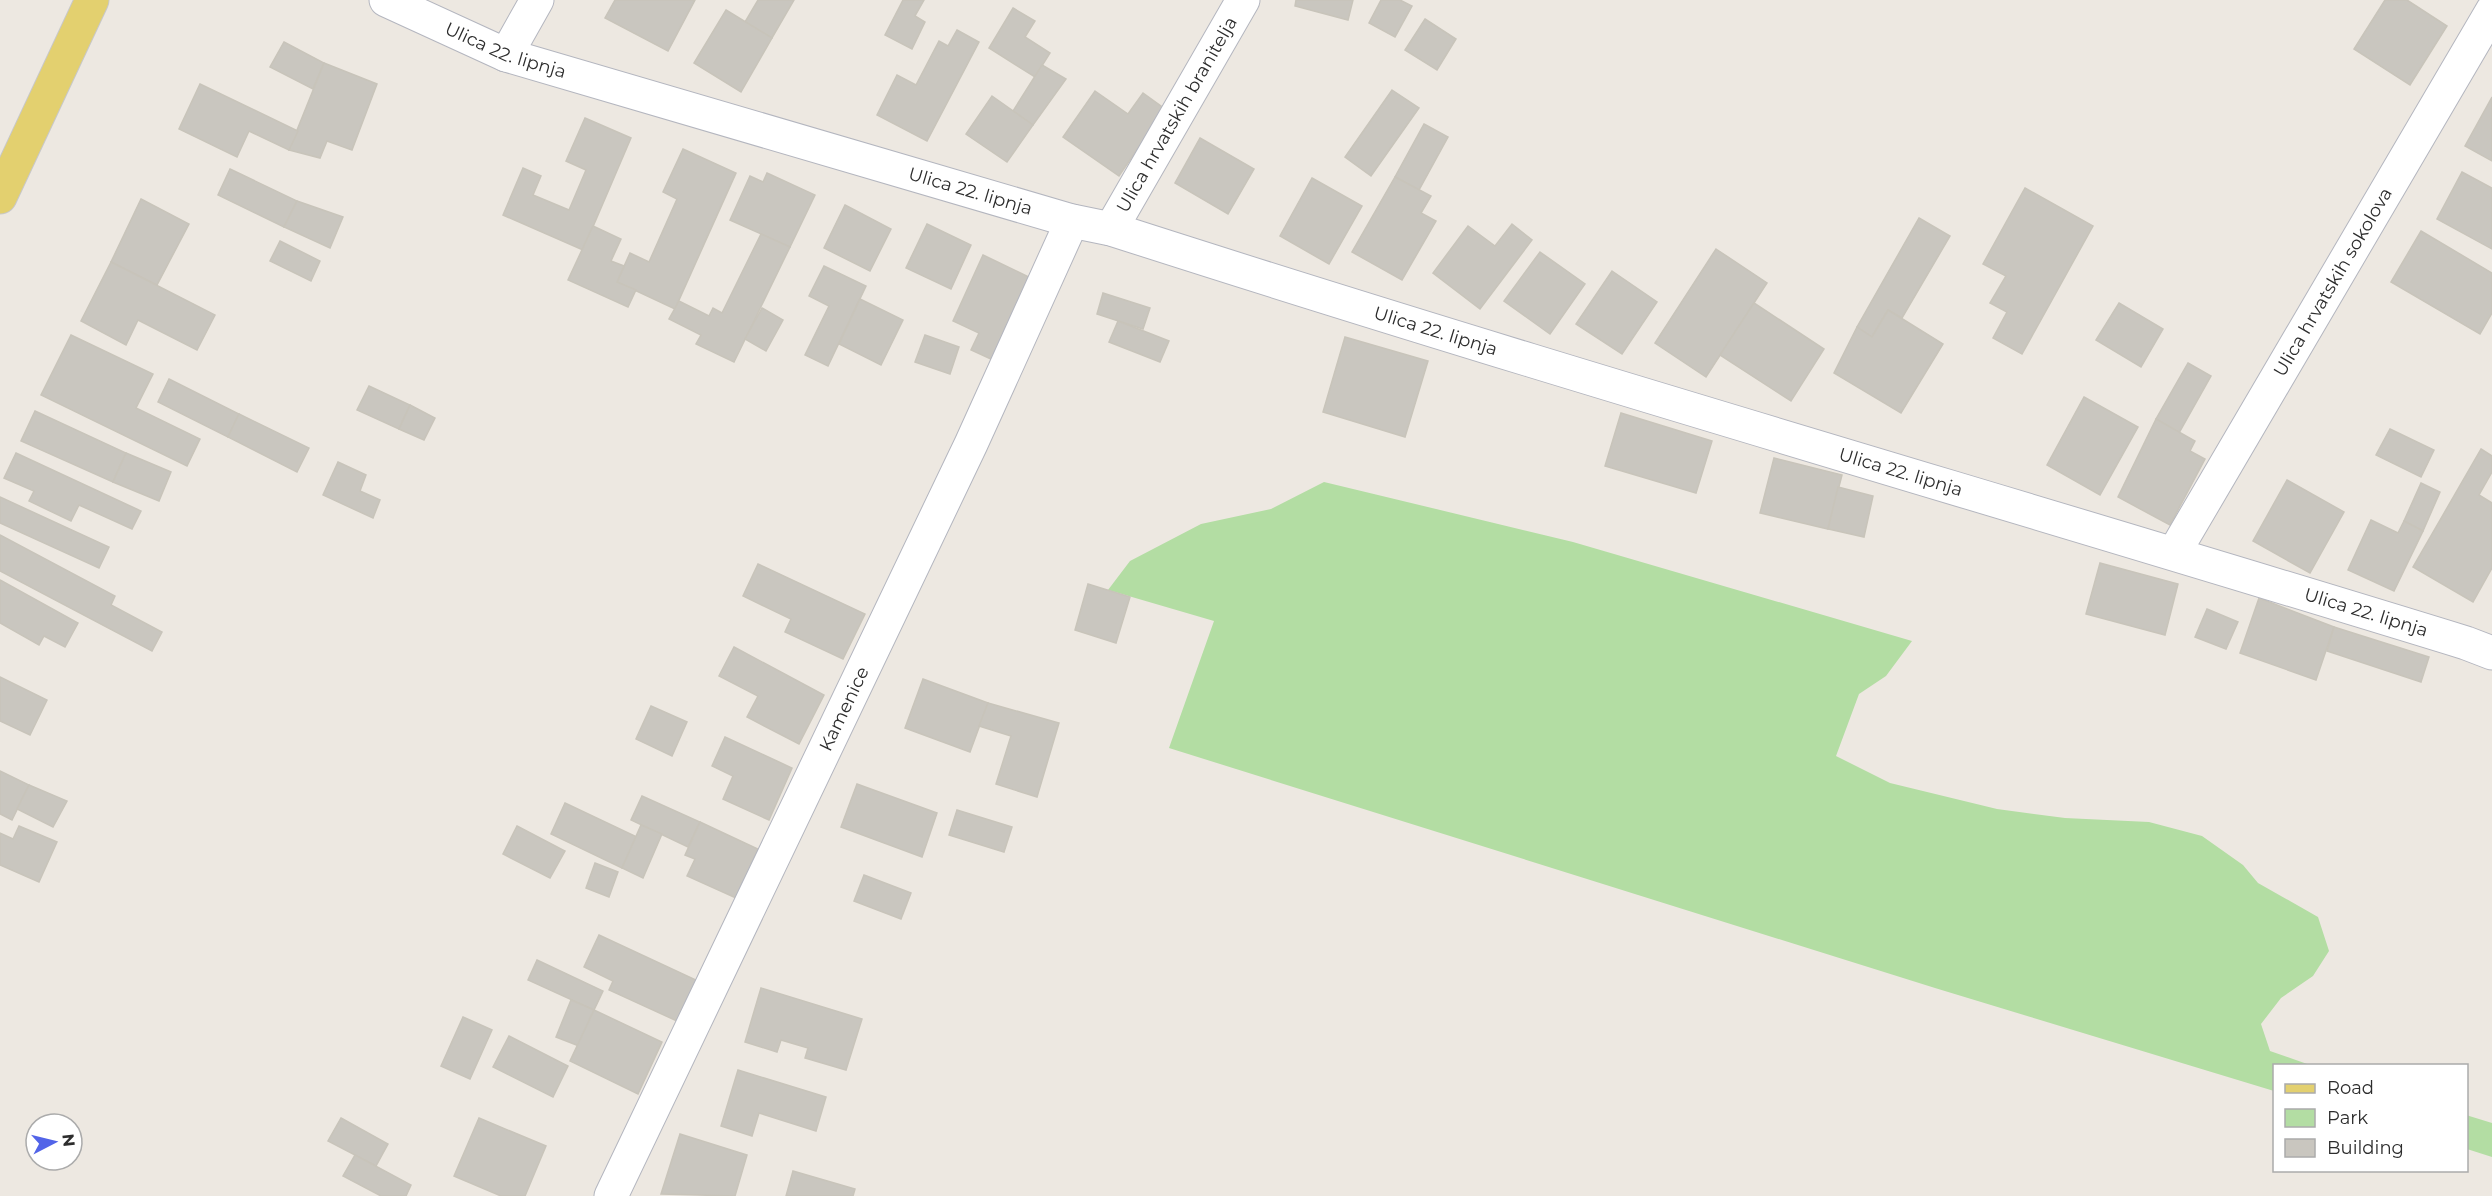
<svg xmlns="http://www.w3.org/2000/svg" width="2492" height="1196" font-family="Montserrat,sans-serif">
	<rect width="100%" height="100%" fill="#ede8e1"/>
	<!-- green -->
	<g fill="#b3dda3">
		<polygon points="1324,482 1573,542 1912,641 1886,676 1859,694 1836,756 1890,783 1997,809 2065,818 2149,822 2202,836 2243,865 2258,883 2318,917 2329,951 2313,976 2281,998 2261,1024 2270,1051 2310,1065 2274,1066 2274,1091 1935,988 1169,748 1214,621 1108,590 1130,561 1201,524 1271,509"/>
		<polygon points="2466,1115 2492,1123 2492,1157 2467,1149"/>
	</g>
	<!-- building -->
	<g fill="#c9c6bf" stroke="#c8c4ba" stroke-width="1.5">
		<polygon points="615,0 695,0 668,51 605,18"/>
		<polygon points="758,0 794,0 772,38 745,22"/>
		<polygon points="903,0 924,0 915,16 925,22 912,49 885,35"/>
		<polygon points="1296,0 1353,0 1348,20 1295,6"/>
		<polygon points="1381,0 1400,0 1412,6 1395,37 1369,23"/>
		<polygon points="2385,0 2407,0 2447,26 2410,85 2354,49"/>
		<polygon points="1013,8 1035,21 1025,37 1050,53 1035,77 989,48"/>
		<polygon points="726,10 772,38 741,92 694,63"/>
		<polygon points="1425,19 1456,39 1437,70 1405,50"/>
		<polygon points="957,30 979,42 927,141 877,115 897,75 916,85 939,41 948,46"/>
		<polygon points="284,42 324,63 313,89 270,67"/>
		<polygon points="324,63 377,84 352,150 327,141 320,158 289,150"/>
		<polygon points="1042,65 1066,79 1033,125 1013,111"/>
		<polygon points="200,84 298,131 289,150 249,131 237,157 179,129"/>
		<polygon points="1392,90 1419,108 1371,176 1345,157"/>
		<polygon points="1095,91 1128,114 1143,93 1165,109 1119,176 1063,137"/>
		<polygon points="992,96 1033,125 1007,162 966,134"/>
		<polygon points="2492,97 2492,161 2465,146"/>
		<polygon points="585,118 631,138 583,250 503,215 523,168 541,176 533,195 569,210 586,170 566,161"/>
		<polygon points="1424,124 1448,137 1419,190 1395,177"/>
		<polygon points="1200,138 1254,169 1228,214 1175,183"/>
		<polygon points="683,149 736,173 675,309 617,282 630,253 649,262 677,199 663,192"/>
		<polygon points="230,169 297,201 284,227 218,195"/>
		<polygon points="2462,172 2492,188 2492,249 2437,219"/>
		<polygon points="767,173 815,195 790,247 730,220 750,176 763,182"/>
		<polygon points="1395,177 1431,196 1421,213 1436,221 1402,280 1352,252"/>
		<polygon points="1312,178 1362,206 1329,264 1280,236"/>
		<polygon points="2025,188 2093,226 2022,354 1993,338 2007,312 1990,303 2006,276 1983,264"/>
		<polygon points="141,199 189,224 157,285 111,262"/>
		<polygon points="297,201 343,217 330,248 284,227"/>
		<polygon points="845,205 891,229 870,271 824,248"/>
		<polygon points="1919,218 1950,236 1902,318 1888,310 1872,337 1857,327"/>
		<polygon points="927,224 971,245 951,289 906,268"/>
		<polygon points="1512,224 1532,240 1480,309 1433,273 1468,226 1495,246"/>
		<polygon points="593,226 621,239 611,261 624,266 617,282 636,290 628,307 568,280"/>
		<polygon points="2421,231 2492,273 2492,313 2480,334 2391,282"/>
		<polygon points="761,234 790,247 734,362 696,344 701,335 669,319 679,301 709,316 713,308 722,313"/>
		<polygon points="280,241 320,261 311,281 270,261"/>
		<polygon points="1716,249 1767,283 1706,377 1655,343"/>
		<polygon points="1540,252 1585,284 1550,334 1504,301"/>
		<polygon points="983,255 1031,278 993,360 971,350 979,333 953,321"/>
		<polygon points="111,262 215,315 197,350 138,320 126,345 81,321"/>
		<polygon points="824,266 866,286 828,366 805,355 829,306 809,296"/>
		<polygon points="1612,271 1657,302 1622,354 1576,324"/>
		<polygon points="1103,293 1150,308 1143,329 1097,314"/>
		<polygon points="860,299 903,320 881,365 839,344"/>
		<polygon points="1754,303 1824,349 1791,401 1720,355"/>
		<polygon points="2119,303 2163,329 2141,367 2096,340"/>
		<polygon points="762,308 783,320 766,351 745,339"/>
		<polygon points="1888,310 1943,344 1901,413 1834,373 1857,327 1872,337"/>
		<polygon points="1118,321 1169,341 1160,362 1109,342"/>
		<polygon points="71,335 153,374 136,408 200,439 187,466 41,395"/>
		<polygon points="925,335 959,347 950,374 915,362"/>
		<polygon points="1345,337 1428,361 1405,437 1323,412"/>
		<polygon points="2188,363 2211,376 2179,433 2156,419"/>
		<polygon points="169,379 239,414 228,437 158,402"/>
		<polygon points="369,386 410,405 399,429 357,410"/>
		<polygon points="2084,397 2138,427 2100,495 2047,465"/>
		<polygon points="410,405 435,418 424,440 399,429"/>
		<polygon points="35,411 126,453 113,482 21,441"/>
		<polygon points="1621,413 1712,441 1696,493 1605,466"/>
		<polygon points="239,414 309,448 297,472 228,437"/>
		<polygon points="2156,419 2195,441 2190,451 2205,459 2170,525 2118,497"/>
		<polygon points="2390,429 2434,450 2421,477 2376,455"/>
		<polygon points="2481,449 2492,456 2492,472 2479,495 2492,503 2492,568 2473,602 2413,567"/>
		<polygon points="16,453 141,511 132,529 79,505 71,521 29,501 34,491 4,478"/>
		<polygon points="126,453 171,472 159,501 113,482"/>
		<polygon points="1774,458 1842,475 1828,529 1760,513"/>
		<polygon points="338,462 366,475 360,491 380,500 373,518 323,495"/>
		<polygon points="2287,480 2344,512 2310,573 2253,541"/>
		<polygon points="2421,483 2440,492 2423,531 2404,521"/>
		<polygon points="1838,487 1873,496 1864,537 1828,529"/>
		<polygon points="0,497 109,547 99,568 0,523"/>
		<polygon points="2371,520 2398,533 2404,521 2423,531 2394,591 2348,570"/>
		<polygon points="0,535 115,596 111,605 162,632 152,651 0,571"/>
		<polygon points="2100,563 2178,584 2165,635 2086,614"/>
		<polygon points="758,564 865,614 843,659 785,632 791,619 743,596"/>
		<polygon points="0,580 78,623 65,647 44,636 39,645 0,623"/>
		<polygon points="1088,584 1130,597 1116,643 1075,630"/>
		<polygon points="2259,598 2334,627 2316,680 2240,653"/>
		<polygon points="2207,609 2238,622 2226,649 2195,637"/>
		<polygon points="2334,627 2429,657 2421,682 2327,651"/>
		<polygon points="734,647 824,695 799,744 747,717 758,696 719,676"/>
		<polygon points="0,677 47,700 30,735 0,721"/>
		<polygon points="923,679 988,703 970,752 905,728"/>
		<polygon points="988,703 1059,723 1037,797 996,784 1011,736 979,726"/>
		<polygon points="651,706 687,722 672,756 636,739"/>
		<polygon points="725,737 792,768 769,820 723,799 733,776 712,766"/>
		<polygon points="0,771 29,785 12,820 0,814"/>
		<polygon points="857,784 937,813 922,857 841,827"/>
		<polygon points="29,785 67,801 53,827 17,809"/>
		<polygon points="642,796 700,822 688,847 631,820"/>
		<polygon points="565,803 637,837 622,868 551,834"/>
		<polygon points="957,810 1012,827 1004,852 949,835"/>
		<polygon points="700,822 758,849 736,898 687,876 695,859 685,855"/>
		<polygon points="641,825 662,834 643,878 622,868"/>
		<polygon points="19,826 57,842 39,882 0,865 0,833 13,839"/>
		<polygon points="517,826 565,851 550,878 503,854"/>
		<polygon points="595,863 618,872 609,897 586,888"/>
		<polygon points="864,875 911,893 901,919 854,901"/>
		<polygon points="599,935 696,980 677,1021 609,990 613,981 584,967"/>
		<polygon points="537,960 603,991 594,1010 528,980"/>
		<polygon points="761,988 862,1019 846,1070 805,1058 808,1048 781,1040 777,1052 745,1042"/>
		<polygon points="571,1000 594,1010 579,1046 556,1037"/>
		<polygon points="594,1010 662,1042 638,1094 570,1061"/>
		<polygon points="463,1017 492,1030 470,1079 441,1066"/>
		<polygon points="509,1036 568,1066 553,1097 493,1067"/>
		<polygon points="738,1070 826,1097 816,1131 759,1113 752,1136 721,1126"/>
		<polygon points="341,1118 388,1144 376,1166 328,1141"/>
		<polygon points="479,1118 546,1146 525,1196 501,1196 454,1176"/>
		<polygon points="680,1134 747,1155 735,1196 661,1194"/>
		<polygon points="355,1155 411,1185 406,1196 381,1196 343,1176"/>
		<polygon points="793,1171 855,1189 853,1196 786,1196"/>
	</g>
	<g fill="none" stroke-linecap="round" stroke-linejoin="round">
		<defs>
			<g id="minor">
				<path id="s1" d="M 386,0 L 506,55 L 1072,221 L 1111,229 C 1561,374 2015,504 2466,643 L 2492,653"/>
				<polyline points="506,55 537,0"/>
				<path id="s2" d="M 1111,229 L 1243,0"/>
				<path id="s3" d="M 2174,553 L 2492,11"/>
				<path id="s4" d="M 611,1196 L 971,444 L 1072,221"/>
			</g>
			<polyline id="major" points="0,197 92,0"/>
		</defs>
		<!-- minor casing -->
		<use href="#minor" stroke="#b4b6bf" stroke-width="35"/>
		<!-- major casing -->
		<use href="#major" stroke="#c8c8c8" stroke-width="35"/>
		<!-- minor -->
		<use href="#minor" stroke="#fff" stroke-width="33"/>
		<!-- major -->
		<use href="#major" stroke="#e3d06f" stroke-width="33"/>
	</g>
	<g text-anchor="middle" stroke-width="4.5" stroke-linejoin="round" paint-order="stroke">
		<!-- street labels -->
		<g font-size="18" fill="#2d2d2d" stroke="#fff">
			<text dy="6" stroke="none"><textPath href="#s1" startOffset="130">Ulica 22. lipnja</textPath></text>
			<text dy="6" stroke="none"><textPath href="#s2" startOffset="132">Ulica hrvatskih branitelja</textPath></text>
			<text dy="6" stroke="none"><textPath href="#s1" startOffset="616">Ulica 22. lipnja</textPath></text>
			<text dy="6" stroke="none"><textPath href="#s3" startOffset="314">Ulica hrvatskih sokolova</textPath></text>
			<text dy="6" stroke="none"><textPath href="#s1" startOffset="1102">Ulica 22. lipnja</textPath></text>
			<text dy="6" stroke="none"><textPath href="#s1" startOffset="1588">Ulica 22. lipnja</textPath></text>
			<text dy="6" stroke="none"><textPath href="#s1" startOffset="2074">Ulica 22. lipnja</textPath></text>
			<text dy="6" stroke="none"><textPath href="#s4" startOffset="540">Kamenice</textPath></text>
		</g>
	</g>
	<!-- legend -->
	<rect x="2273" y="1064" width="195" height="108" fill="#ffffff" stroke="#ababab" stroke-width="1.5"/>
	<rect x="2285" y="1084" width="30" height="9" fill="#e3d06f" stroke="#ababab" stroke-width="1.5"/>
	<text x="2327" y="1094" font-size="18" fill="#2d2d2d">Road</text>
	<rect x="2285" y="1109" width="30" height="18" fill="#b3dda3" stroke="#ababab" stroke-width="1.5"/>
	<text x="2327" y="1124" font-size="18" fill="#2d2d2d">Park</text>
	<rect x="2285" y="1139" width="30" height="18" fill="#c9c6bf" stroke="#ababab" stroke-width="1.5"/>
	<text x="2327" y="1154" font-size="18" fill="#2d2d2d">Building</text>
	<!-- north arrow -->
	<g transform="translate(54 1142) rotate(83)"><circle r="28" fill="#ffffff" stroke="#ababab" stroke-width="1.5"/>
	<path d="M0-4.5L10 22L0 15L-10 22Z" fill="#5264e8"/>
	<text y="-9" font-size="16" font-weight="bold" text-anchor="middle" fill="#2d2d2d">N</text>
	</g>
</svg>
